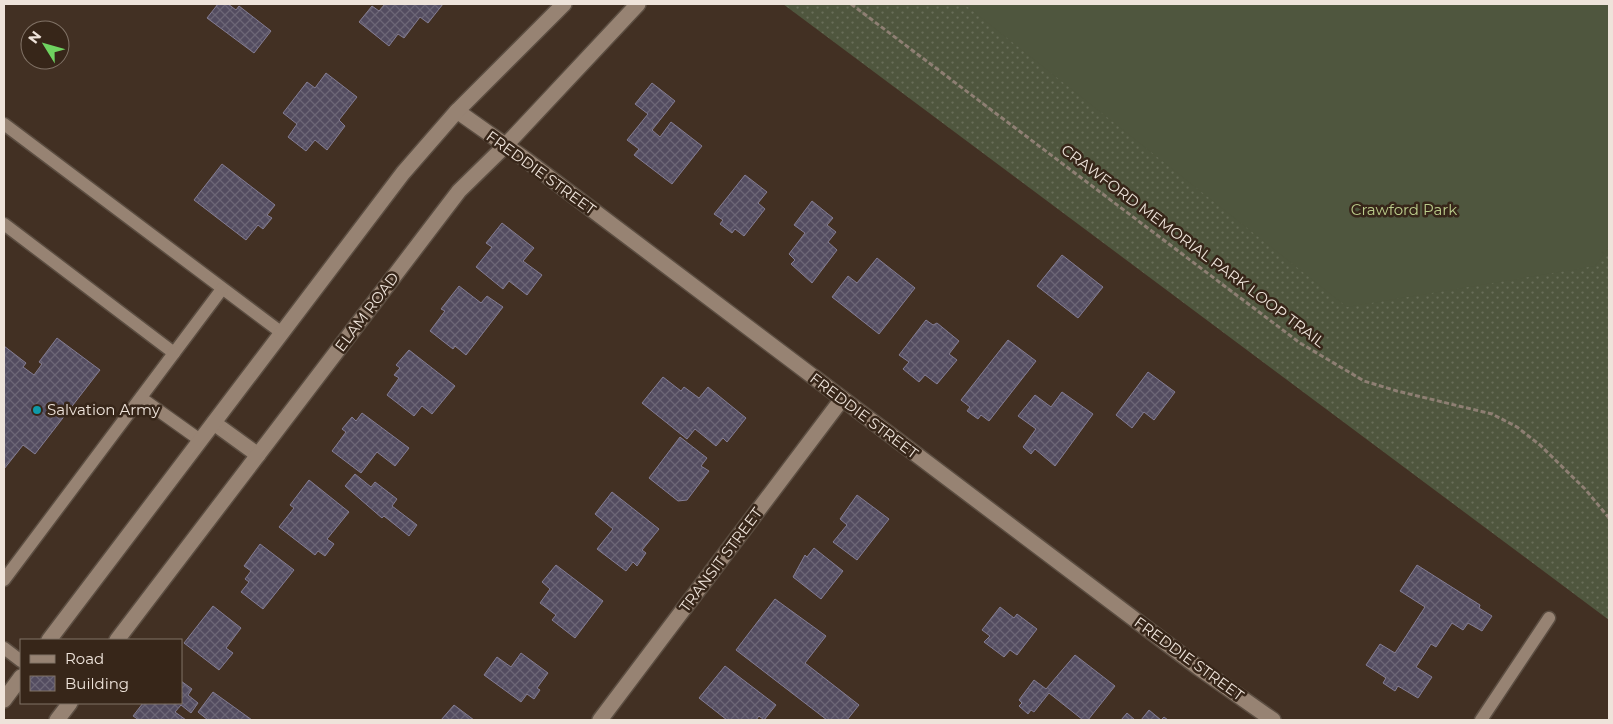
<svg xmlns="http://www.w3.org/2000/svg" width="1613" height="724" font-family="Montserrat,sans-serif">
	<defs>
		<pattern id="grass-dots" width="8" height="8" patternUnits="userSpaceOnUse" patternTransform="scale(1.25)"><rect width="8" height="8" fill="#4f563e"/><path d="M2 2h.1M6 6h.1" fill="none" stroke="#696e59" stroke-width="1.8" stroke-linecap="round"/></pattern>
		<pattern id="building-cross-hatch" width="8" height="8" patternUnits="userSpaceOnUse" patternTransform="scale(1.25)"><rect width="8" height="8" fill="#534c60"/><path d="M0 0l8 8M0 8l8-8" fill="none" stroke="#6c6676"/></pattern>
	</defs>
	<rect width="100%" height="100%" fill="#423023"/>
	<!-- grass -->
	<polygon fill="url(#grass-dots)" points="783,4 1609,4 1609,620"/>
	<!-- pitch -->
	<polygon fill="#4f563e" points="964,4 1609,4 1609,247 1595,266 1347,307"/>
	<!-- building -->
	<g fill="url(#building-cross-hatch)" stroke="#847d93">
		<polygon points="218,4 228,4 236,10 239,6 271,31 254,53 207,18"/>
		<polygon points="385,4 443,4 428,23 420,17 404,38 398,34 389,46 359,22 372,6 379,11"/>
		<polygon points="326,73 357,97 339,120 345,126 327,150 315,140 306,151 288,137 297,124 283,113 307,82 315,88"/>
		<polygon points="652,83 675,101 652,130 660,137 671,122 702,146 672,184 634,155 639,149 627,140 648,114 635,104"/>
		<polygon points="222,164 275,205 267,215 272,218 263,229 258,225 246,240 194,200"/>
		<polygon points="745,175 767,192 758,203 765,209 744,236 735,229 732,233 720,224 723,220 714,214"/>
		<polygon points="812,201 833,218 827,225 836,232 828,242 837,250 812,283 791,264 795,260 789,254 805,233 794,225"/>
		<polygon points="502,223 534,248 523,261 542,275 527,295 509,281 503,289 476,267 492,247 486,243"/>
		<polygon points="1062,255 1103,287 1078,318 1037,286"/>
		<polygon points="877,258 915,288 879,334 832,297 848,276 857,283"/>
		<polygon points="459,286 481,303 487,296 503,307 466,355 455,346 453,349 430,331 445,311 441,309"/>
		<polygon points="926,320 933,325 937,323 959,341 949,354 957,360 937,384 925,375 919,382 903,369 909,362 899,355"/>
		<polygon points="57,338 100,370 35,454 23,445 4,469 4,346 26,363 23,367 34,375 42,364 39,362"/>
		<polygon points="1008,340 1036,361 989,421 981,415 978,419 967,411 970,407 961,400"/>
		<polygon points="409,350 455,386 432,414 422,406 414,416 387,395 399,378 394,375 400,368 396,365"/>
		<polygon points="1148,372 1175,392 1154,420 1144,412 1132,428 1116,415"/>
		<polygon points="663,377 681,391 684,387 699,398 708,387 746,418 727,442 723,438 716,446 695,429 687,439 642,403"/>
		<polygon points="1062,392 1093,414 1055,466 1035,449 1031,454 1023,447 1036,429 1018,416 1035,395 1051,407"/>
		<polygon points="362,413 409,448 395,466 377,452 361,473 332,451 346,432 342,429 352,417 356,421"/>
		<polygon points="680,437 707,458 701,466 709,471 687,500 678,501 649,478"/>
		<polygon points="355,474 371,487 375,482 397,499 392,506 417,525 409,536 384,516 382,518 345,486"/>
		<polygon points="309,480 349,512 327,539 334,544 325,556 318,551 315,555 279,527 294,508 290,505"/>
		<polygon points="612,492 659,529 642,550 646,553 637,566 633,562 626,571 597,549 613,529 595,514"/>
		<polygon points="857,495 889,519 857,560 833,542 847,525 840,519"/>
		<polygon points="260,544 294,570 263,609 241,592 249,582 245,579 251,571 244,566"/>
		<polygon points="814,548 843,571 821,599 793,577 805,555 807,557"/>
		<polygon points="556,565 603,601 575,638 552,620 556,615 540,603 550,589 542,582"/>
		<polygon points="1417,565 1480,605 1479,608 1492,616 1482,631 1468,623 1463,630 1452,623 1436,647 1431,644 1416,667 1432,677 1418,698 1398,686 1395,691 1383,683 1386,678 1366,665 1380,644 1395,653 1425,607 1400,591"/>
		<polygon points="775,599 826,636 805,663 859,705 847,720 827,720 736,650"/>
		<polygon points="213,606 241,628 226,648 233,653 219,670 184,643"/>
		<polygon points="1000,607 1014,618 1017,614 1037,629 1017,655 1010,650 1004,657 984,642 990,636 982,630"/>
		<polygon points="521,653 548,673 537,688 540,690 534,699 527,694 521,702 484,675 497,657 511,667"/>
		<polygon points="1075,655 1115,686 1088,720 1083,720 1049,693 1034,712 1031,710 1028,714 1019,706 1022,703 1019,700 1034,680 1046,689"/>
		<polygon points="725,666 776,705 764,720 759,716 756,720 727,720 699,698"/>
		<polygon points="181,681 192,689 188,695 198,703 191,713 181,705 175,712 186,720 139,720 133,716 143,703 181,703"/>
		<polygon points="213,692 252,720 208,720 198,712"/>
		<polygon points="454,705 474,720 441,720"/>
		<polygon points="1149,710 1161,720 1164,717 1168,720 1141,720"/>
		<polygon points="1127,713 1135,720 1121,720"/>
	</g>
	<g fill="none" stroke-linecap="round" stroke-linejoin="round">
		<defs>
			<g id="lane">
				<polyline points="4,124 282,333"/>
				<polyline points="4,224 174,353"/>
				<polyline points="141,398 200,440"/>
				<polyline points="4,580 222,289"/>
				<polyline points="4,648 21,661"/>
				<polyline points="1481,720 1549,618"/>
			</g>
			<g id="street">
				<polyline points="457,111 525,159 1199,668 1273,720"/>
				<polyline points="600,720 842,399"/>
			</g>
			<g id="secondary">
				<polyline points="214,423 258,455"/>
				<polyline points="49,640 403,173 457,111 564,4"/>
				<polyline points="117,640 459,191 505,146 638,4"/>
				<polyline points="4,700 21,677"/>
				<polyline points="57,720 70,703"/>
			</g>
		</defs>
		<!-- lane casing -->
		<use href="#lane" stroke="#5b4d41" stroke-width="15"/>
		<!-- street casing -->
		<use href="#street" stroke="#5b4d41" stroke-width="18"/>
		<!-- secondary casing -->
		<use href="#secondary" stroke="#5b4d41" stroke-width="18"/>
		<!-- path -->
		<polyline stroke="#8e7f73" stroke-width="3" stroke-dasharray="5 2.5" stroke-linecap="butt" points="851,4 1300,343 1364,381 1397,391 1492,414 1517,427 1540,445 1585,489 1609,518"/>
		<!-- lane -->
		<use href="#lane" stroke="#978373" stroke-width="12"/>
		<!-- street -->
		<use href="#street" stroke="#978373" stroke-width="15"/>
		<!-- secondary -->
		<use href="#secondary" stroke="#978373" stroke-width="15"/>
	</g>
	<!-- markers -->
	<circle fill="#0f9aa8" stroke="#372619" stroke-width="2" cx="37" cy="410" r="5"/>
	<g text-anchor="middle" stroke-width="5" stroke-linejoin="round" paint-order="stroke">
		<!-- street labels -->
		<g font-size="15" fill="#eee3da" stroke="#372619">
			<text transform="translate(541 173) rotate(36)" y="5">FREDDIE STREET</text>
			<text transform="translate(1193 246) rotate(37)" y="5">CRAWFORD MEMORIAL PARK LOOP TRAIL</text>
			<text transform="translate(367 312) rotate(-53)" y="5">ELAM ROAD</text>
			<text transform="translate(864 416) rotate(37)" y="5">FREDDIE STREET</text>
			<text transform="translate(721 560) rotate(-53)" y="5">TRANSIT STREET</text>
			<text transform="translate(1189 659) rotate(36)" y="5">FREDDIE STREET</text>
		</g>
		<!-- park labels -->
		<g font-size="15" fill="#bbcc8b" stroke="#372619">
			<text x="1404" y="215">Crawford Park</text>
		</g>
		<!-- poi labels -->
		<g font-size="15" fill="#eee3da" stroke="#372619" text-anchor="start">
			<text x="47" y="415">Salvation Army</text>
		</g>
	</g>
	<!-- border -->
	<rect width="1613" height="724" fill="none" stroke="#eee3da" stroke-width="10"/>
	<!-- legend -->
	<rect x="20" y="639" width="162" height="65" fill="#372619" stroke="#807266"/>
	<rect x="30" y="655" width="25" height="8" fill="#978373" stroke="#807266"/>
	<text x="65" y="664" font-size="15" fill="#eee3da">Road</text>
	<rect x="30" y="676" width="25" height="15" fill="url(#building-cross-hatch)" stroke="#807266"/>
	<text x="65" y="689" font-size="15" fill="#eee3da">Building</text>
	<!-- north arrow -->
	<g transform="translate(45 45) rotate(307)"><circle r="24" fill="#372619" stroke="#807266"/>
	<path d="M0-4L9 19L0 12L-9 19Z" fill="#6fd360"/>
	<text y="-8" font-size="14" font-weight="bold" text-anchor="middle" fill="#eee3da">N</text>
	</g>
</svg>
